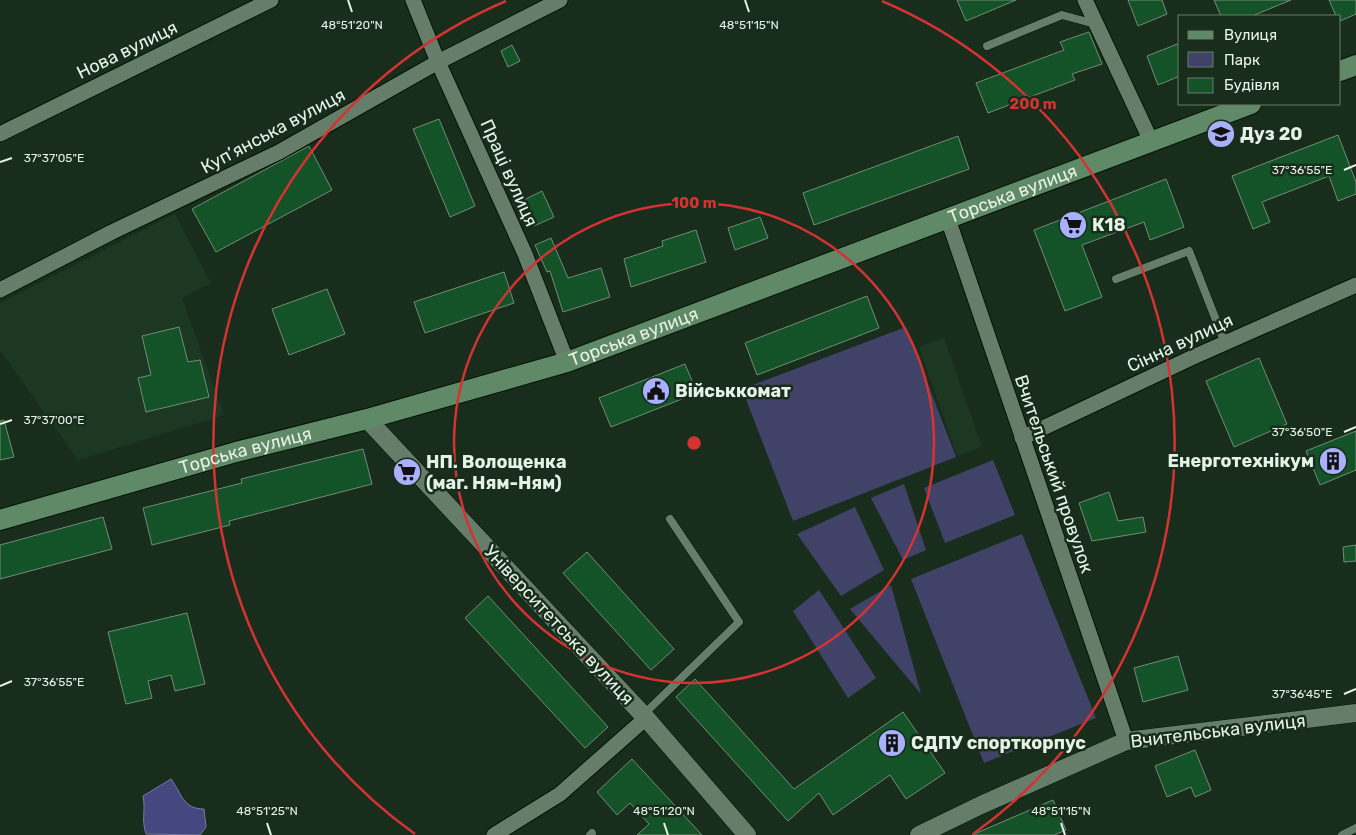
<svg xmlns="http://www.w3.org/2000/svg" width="1356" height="835" font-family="Rubik,sans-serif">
	<rect width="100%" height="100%" fill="#182d1c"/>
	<!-- built -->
	<g fill="#1c3822">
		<polygon points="175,214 211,283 182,298 224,415 78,460 0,350 0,303"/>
		<polygon points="944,338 982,447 957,456 919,347"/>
	</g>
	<!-- green -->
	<g fill="#404367">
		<polygon points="906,327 956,457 793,521 742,389"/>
		<polygon points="993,460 1015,515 945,543 924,488"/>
		<polygon points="904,484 926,550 903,560 871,498"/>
		<polygon points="855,507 884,570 841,596 797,534"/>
		<polygon points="1022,534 1096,718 984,763 911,579"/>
		<polygon points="891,585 921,694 850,609"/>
		<polygon points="819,590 876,678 848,698 793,611"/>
	</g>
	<!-- water -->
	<path fill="#454781" stroke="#757ba0" d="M 171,779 C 182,794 183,809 204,809 L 206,827 L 200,835 L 146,834 C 141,818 146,812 143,796 Z"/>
	<!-- building -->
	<g fill="#145227" stroke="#738c77">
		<polygon points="957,0 1016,0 966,21"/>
		<polygon points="1128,0 1162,0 1167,14 1138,26"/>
		<polygon points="1214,0 1291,0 1252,16 1221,16"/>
		<polygon points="1329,0 1356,0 1356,14 1340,21 1340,16 1336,16"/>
		<polygon points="1089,32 1102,64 1072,74 1075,80 988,113 976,83 1064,50 1060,42"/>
		<polygon points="1180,43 1180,76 1158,85 1147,56"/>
		<polygon points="512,45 520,61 508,67 501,51"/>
		<polygon points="439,119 475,206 450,217 413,129"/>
		<polygon points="1338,135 1356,182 1356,194 1338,201 1329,176 1262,202 1270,222 1253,229 1232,176"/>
		<polygon points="958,136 969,169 814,225 803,193"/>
		<polygon points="309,146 332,190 216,252 192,209"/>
		<polygon points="1166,179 1184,227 1150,240 1144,222 1082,245 1102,297 1065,311 1034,230"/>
		<polygon points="542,191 554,217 534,226 522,201"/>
		<polygon points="760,217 768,238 735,250 728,228"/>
		<polygon points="696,230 706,262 631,287 624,259 663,246 662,241"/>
		<polygon points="551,238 568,278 601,268 610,297 563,312 550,271 547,272 535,245"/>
		<polygon points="504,272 514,303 425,333 414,302"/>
		<polygon points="327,289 345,334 289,355 272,309"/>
		<polygon points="867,296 879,328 757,375 745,343"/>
		<polygon points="179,327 188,362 200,360 209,397 146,412 138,378 151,375 142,336"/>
		<polygon points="1259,358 1287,424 1234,447 1206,381"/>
		<polygon points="685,364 697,393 611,427 599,398"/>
		<polygon points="4,420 14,457 0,460 0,421"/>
		<polygon points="1356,431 1356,470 1320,485 1306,451"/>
		<polygon points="363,449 372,484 229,521 230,525 152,545 143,508 242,483 241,479"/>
		<polygon points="1109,492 1118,521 1143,517 1146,532 1092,541 1079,503"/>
		<polygon points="103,517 112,549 0,579 0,545"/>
		<polygon points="1356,545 1356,561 1344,562 1343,547"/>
		<polygon points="587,552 674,649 651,670 563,573"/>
		<polygon points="488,596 608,727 585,748 465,618"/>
		<polygon points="187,613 205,684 175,691 171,675 148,681 152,698 126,704 108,632"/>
		<polygon points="1178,656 1188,690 1143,702 1134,668"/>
		<polygon points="695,679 794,789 903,712 945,773 906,799 890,775 833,815 819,793 788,821 676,697"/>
		<polygon points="1195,750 1211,790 1195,797 1191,787 1167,797 1155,766"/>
		<polygon points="632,759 702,835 637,835 649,824 630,803 617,815 597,792"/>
		<polygon points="1053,800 1066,830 1054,835 972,835"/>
	</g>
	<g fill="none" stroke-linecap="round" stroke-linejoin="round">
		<defs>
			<g id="service">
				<polyline points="987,46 1062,15 1095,24"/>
				<polyline points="1116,279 1189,251 1225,343"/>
				<polyline points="643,715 739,622 670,519"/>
				<polyline points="590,835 592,833"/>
				<polyline points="1342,835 1356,828"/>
			</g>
			<g id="minor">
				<polyline points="413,0 438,62 525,254 567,362"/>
				<polyline points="1085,0 1151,141"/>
				<polyline points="0,134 271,0"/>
				<polyline points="948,219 1126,741"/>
				<polyline points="0,290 112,232 279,152 438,62 560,0"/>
				<polyline points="1022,438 1191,358 1356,285"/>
				<polyline points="494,835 560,794 646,718"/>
			</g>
			<g id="tertiary">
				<polyline points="367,419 646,718 747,835"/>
				<polyline points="919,835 981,805 1126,741 1356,713"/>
			</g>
			<g id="secondary">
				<polyline points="1340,71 1356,65"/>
				<path id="s1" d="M 0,520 L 236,452 L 367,419 L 567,362 L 1251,104"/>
			</g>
		</defs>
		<!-- service casing -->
		<use href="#service" stroke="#021506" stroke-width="9"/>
		<!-- minor casing -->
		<use href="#minor" stroke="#021506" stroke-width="17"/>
		<!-- tertiary casing -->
		<use href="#tertiary" stroke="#021506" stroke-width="19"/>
		<!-- secondary casing -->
		<use href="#secondary" stroke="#021506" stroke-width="22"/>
		<!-- service -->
		<use href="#service" stroke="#667e69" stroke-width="8"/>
		<!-- minor -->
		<use href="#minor" stroke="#667e69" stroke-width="15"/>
		<!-- tertiary -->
		<use href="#tertiary" stroke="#667e69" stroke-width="18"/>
		<!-- secondary -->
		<use href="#secondary" stroke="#608967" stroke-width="20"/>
	</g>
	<!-- ticks -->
	<path fill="none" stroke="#e5f3e7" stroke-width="2" d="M 348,0 L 352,12M 745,0 L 749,12M 0,162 L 12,158M 1344,170 L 1356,165M 0,424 L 12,420M 1344,432 L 1356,427M 0,686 L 12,681M 1344,694 L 1356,689M 267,823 L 271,835M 664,823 L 668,835M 1061,823 L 1065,835"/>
	<!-- distance rings -->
	<g fill="none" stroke="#d73232" stroke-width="2.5">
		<circle cx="694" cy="443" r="240"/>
		<path d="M415 834A480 480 0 0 1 506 1M882 1A480 480 0 0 1 973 834"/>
	</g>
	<!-- icons -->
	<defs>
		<symbol id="school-disc" viewBox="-11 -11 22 22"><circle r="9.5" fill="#a9b0fc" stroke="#182d1c"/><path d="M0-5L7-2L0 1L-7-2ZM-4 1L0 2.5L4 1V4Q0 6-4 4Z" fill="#111"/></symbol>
		<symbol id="supermarket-disc" viewBox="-11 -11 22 22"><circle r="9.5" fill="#a9b0fc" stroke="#182d1c"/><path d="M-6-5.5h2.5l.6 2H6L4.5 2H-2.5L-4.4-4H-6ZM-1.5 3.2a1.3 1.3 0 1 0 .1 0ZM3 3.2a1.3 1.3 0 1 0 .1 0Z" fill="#111"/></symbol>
		<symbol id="civic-disc" viewBox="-11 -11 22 22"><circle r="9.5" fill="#a9b0fc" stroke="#182d1c"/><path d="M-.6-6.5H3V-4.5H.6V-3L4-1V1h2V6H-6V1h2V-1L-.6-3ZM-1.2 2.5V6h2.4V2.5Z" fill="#111"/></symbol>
		<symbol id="building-disc" viewBox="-11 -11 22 22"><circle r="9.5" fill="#a9b0fc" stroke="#182d1c"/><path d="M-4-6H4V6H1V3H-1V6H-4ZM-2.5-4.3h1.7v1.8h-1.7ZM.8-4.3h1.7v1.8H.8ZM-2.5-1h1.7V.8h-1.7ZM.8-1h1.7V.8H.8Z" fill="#111"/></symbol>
	</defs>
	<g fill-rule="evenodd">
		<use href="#school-disc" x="1205" y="118" width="32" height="32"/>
		<use href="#supermarket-disc" x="1057" y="209" width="32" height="32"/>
		<use href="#civic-disc" x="640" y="375" width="32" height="32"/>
		<use href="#building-disc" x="1317" y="445" width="32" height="32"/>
		<use href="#supermarket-disc" x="391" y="456" width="32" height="32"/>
		<use href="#building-disc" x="876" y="727" width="32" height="32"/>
	</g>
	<g text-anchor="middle" stroke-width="5" stroke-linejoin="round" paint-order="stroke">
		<!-- street labels -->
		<g font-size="18" fill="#e5f3e7" stroke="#182d1c">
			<text transform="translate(127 50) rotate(-26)" y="6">Нова вулиця</text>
			<text transform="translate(273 131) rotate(-28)" y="6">Куп’янська вулиця</text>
			<text transform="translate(509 173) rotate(66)" y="6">Праці вулиця</text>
			<text dy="6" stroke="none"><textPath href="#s1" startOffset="1065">Торська вулиця</textPath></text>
			<text dy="6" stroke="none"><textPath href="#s1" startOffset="660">Торська вулиця</textPath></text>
			<text transform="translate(1180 343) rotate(-25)" y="6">Сінна вулиця</text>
			<text dy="6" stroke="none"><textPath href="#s1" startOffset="255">Торська вулиця</textPath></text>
			<text transform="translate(1054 474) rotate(71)" y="6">Вчительський провулок</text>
			<text transform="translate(559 625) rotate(47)" y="6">Університетська вулиця</text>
			<text transform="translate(1218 731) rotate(-7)" y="6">Вчительська вулиця</text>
		</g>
		<!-- poi labels -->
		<g font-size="18" font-weight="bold" fill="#e5f3e7" stroke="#182d1c" text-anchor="start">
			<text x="1240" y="140">Дуз 20</text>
			<text x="1092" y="231">К18</text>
			<text x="675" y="397">Військкомат</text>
			<text x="1314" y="467" text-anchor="end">Енерготехнікум</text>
			<text x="426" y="468">НП. Волощенка<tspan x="426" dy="21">(маг. Ням-Ням)</tspan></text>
			<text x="911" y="749">СДПУ спорткорпус</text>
		</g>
	</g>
	<g font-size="12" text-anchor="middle" fill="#e5f3e7" stroke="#182d1c" stroke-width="5" stroke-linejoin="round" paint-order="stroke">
		<text x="352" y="29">48°51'20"N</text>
		<text x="749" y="29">48°51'15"N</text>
		<text x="54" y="162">37°37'05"E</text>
		<text x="1302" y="174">37°36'55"E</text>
		<text x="54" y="424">37°37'00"E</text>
		<text x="1302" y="436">37°36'50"E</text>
		<text x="54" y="686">37°36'55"E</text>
		<text x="1302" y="698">37°36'45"E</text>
		<text x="267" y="815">48°51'25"N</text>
		<text x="664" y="815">48°51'20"N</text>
		<text x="1061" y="815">48°51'15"N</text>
	</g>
	<circle cx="694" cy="443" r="8" fill="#d73232" stroke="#182d1c" stroke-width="2.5"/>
	<g font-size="15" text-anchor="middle" font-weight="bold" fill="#d73232" stroke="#182d1c" stroke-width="5" stroke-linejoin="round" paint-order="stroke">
		<text x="1033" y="109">200 m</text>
		<text x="694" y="208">100 m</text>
	</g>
	<!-- legend -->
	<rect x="1178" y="15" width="162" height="90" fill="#182d1c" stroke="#6a7c6d"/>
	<rect x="1188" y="31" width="25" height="8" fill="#608967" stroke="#6a7c6d"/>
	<text x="1224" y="40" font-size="15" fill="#e5f3e7">Вулиця</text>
	<rect x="1188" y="52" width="25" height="15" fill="#404367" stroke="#6a7c6d"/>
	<text x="1224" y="65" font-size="15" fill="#e5f3e7">Парк</text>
	<rect x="1188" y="78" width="25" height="15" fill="#145227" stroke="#6a7c6d"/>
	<text x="1224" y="90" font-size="15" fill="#e5f3e7">Будівля</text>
</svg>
